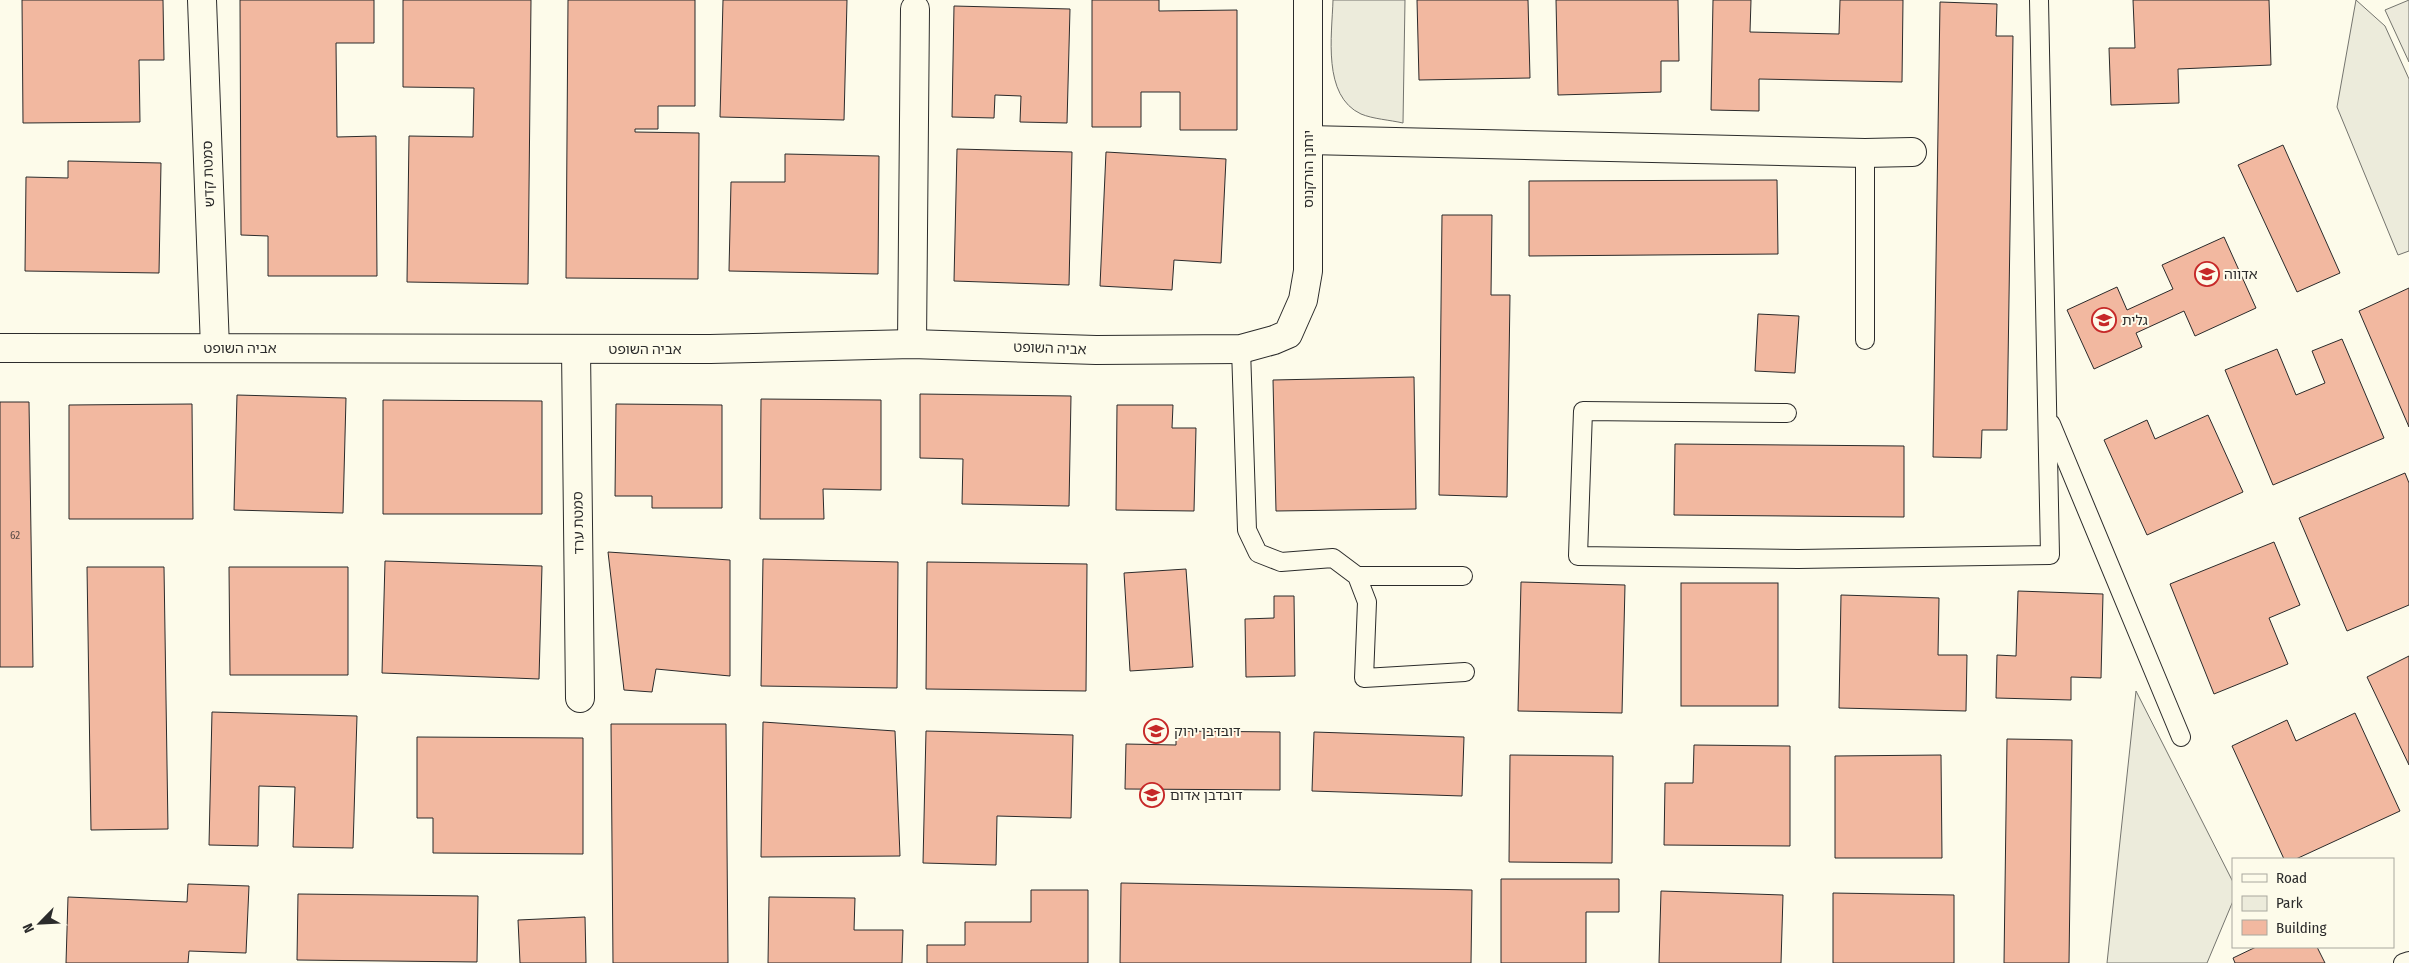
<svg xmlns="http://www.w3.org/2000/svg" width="2409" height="963" font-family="'Fira Sans Condensed','Noto Sans Hebrew',sans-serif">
	<rect width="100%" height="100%" fill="#fdfbea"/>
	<!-- green -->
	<g fill="#ecebdb" stroke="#74746e">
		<path d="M 1333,0 L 1405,0 L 1403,123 C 1390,120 1373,119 1361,114 C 1322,96 1332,35 1333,0 Z"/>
		<polygon points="2356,0 2385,26 2409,79 2409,251 2398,255 2337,107"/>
		<polygon points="2136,691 2233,882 2233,901 2207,963 2107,963"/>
	</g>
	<!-- parking -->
	<polygon fill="#eceadb" stroke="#74746e" points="2409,0 2409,62 2385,10"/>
	<!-- building -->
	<g fill="#f2b8a0" stroke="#2b2b2b">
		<polygon points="22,0 163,0 164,60 139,60 140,122 23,123"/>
		<polygon points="240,0 374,0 374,43 336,43 337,137 376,136 377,276 268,276 268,236 241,235"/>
		<polygon points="403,0 531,0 528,284 407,282 409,136 473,137 474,88 403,87"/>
		<polygon points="568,0 695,0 695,106 658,106 658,129 635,129 635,132 699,133 698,279 566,278"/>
		<polygon points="723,0 847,0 844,120 720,117"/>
		<polygon points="1092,0 1159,0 1159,11 1237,10 1237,130 1180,130 1180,92 1141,92 1141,127 1092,127"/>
		<polygon points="1417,0 1528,0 1530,78 1419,80"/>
		<polygon points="1556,0 1678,0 1679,61 1661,61 1661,92 1558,95"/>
		<polygon points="1713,0 1751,0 1750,32 1839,34 1840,0 1903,0 1902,82 1759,79 1759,111 1711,110"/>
		<polygon points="2133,0 2269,0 2271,65 2178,69 2179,103 2111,105 2109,48 2135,48"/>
		<polygon points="1940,2 1997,4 1996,36 2013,36 2007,430 1982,430 1981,458 1933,457"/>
		<polygon points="954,6 1070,9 1067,123 1020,122 1021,96 995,95 994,118 952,117"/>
		<polygon points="2283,145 2340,273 2297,292 2238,165"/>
		<polygon points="957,149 1072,152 1069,285 954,281"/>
		<polygon points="1106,152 1226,159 1221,263 1174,260 1172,290 1100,286"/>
		<polygon points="785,154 879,156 878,274 729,271 731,182 785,182"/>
		<polygon points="68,161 161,163 159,273 25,271 26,177 68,178"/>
		<polygon points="1777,180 1778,254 1529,256 1529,181"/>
		<polygon points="1442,215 1492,215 1491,295 1510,295 1507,497 1439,495"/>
		<polygon points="2224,237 2256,308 2195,336 2184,311 2136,333 2142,347 2094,369 2067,310 2117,287 2127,310 2173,289 2162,265"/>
		<polygon points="2409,288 2409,427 2359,311"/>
		<polygon points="1758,314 1799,316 1795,373 1755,371"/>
		<polygon points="2342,339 2384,438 2273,485 2225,370 2277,349 2296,395 2325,383 2312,351"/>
		<polygon points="1414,377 1416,509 1276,511 1273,380"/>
		<polygon points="920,394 1071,396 1069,506 962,504 963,459 920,458"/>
		<polygon points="237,395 346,398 343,513 234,510"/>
		<polygon points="761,399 881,400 881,490 823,489 824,519 760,519"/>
		<polygon points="383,400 542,401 542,514 383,514"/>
		<polygon points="0,402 29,402 33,667 0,667"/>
		<polygon points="192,404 193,519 69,519 69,405"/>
		<polygon points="616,404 722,405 722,508 652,508 652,496 615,496"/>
		<polygon points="1117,405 1173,405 1172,428 1196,428 1194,511 1116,510"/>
		<polygon points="2208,415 2243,492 2147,535 2104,440 2147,420 2155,439"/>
		<polygon points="1675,444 1904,446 1904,517 1674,515"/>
		<polygon points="2405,473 2409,483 2409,605 2347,631 2299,518"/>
		<polygon points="2274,542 2300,605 2269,618 2288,664 2214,694 2170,584"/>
		<polygon points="608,552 730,560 730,676 656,669 652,692 624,690"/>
		<polygon points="763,559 898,562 897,688 761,686"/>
		<polygon points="385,561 542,566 539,679 382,673"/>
		<polygon points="927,562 1087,564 1086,691 926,689"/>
		<polygon points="87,567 164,567 168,829 91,830"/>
		<polygon points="229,567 348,567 348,675 230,675"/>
		<polygon points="1186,569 1193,667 1130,671 1124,573"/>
		<polygon points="1521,582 1625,585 1622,713 1518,711"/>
		<rect x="1681" y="583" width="97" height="123"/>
		<polygon points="2018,591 2103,594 2101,678 2071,677 2071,700 1996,698 1997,655 2016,656"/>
		<polygon points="1841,595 1939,598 1938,655 1967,655 1966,711 1839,708"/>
		<polygon points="1274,596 1294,596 1295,676 1246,677 1245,619 1274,618"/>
		<polygon points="2409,656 2409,765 2367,677"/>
		<polygon points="212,712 357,716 353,848 293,847 295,787 259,786 258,846 209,845"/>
		<polygon points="2355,713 2400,811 2296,859 2284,859 2232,746 2287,720 2296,741"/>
		<polygon points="763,722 895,731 900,856 761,857"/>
		<polygon points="611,724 726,724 728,963 613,963"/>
		<polygon points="926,731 1073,735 1071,818 997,816 996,865 923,863"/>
		<polygon points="1176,731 1280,732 1280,790 1125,789 1126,744 1176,745"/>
		<polygon points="1314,732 1464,737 1462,796 1312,791"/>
		<polygon points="417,737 583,738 583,854 433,853 433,818 417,818"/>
		<polygon points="2007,739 2072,740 2069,963 2004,963"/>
		<polygon points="1694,745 1790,746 1790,846 1664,845 1665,783 1693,783"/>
		<polygon points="1510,755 1613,756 1612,863 1509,862"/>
		<polygon points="1941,755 1942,858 1835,858 1835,756"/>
		<polygon points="1501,879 1619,879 1619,912 1586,912 1586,963 1501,963"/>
		<polygon points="1121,883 1472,890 1471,963 1120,963"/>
		<polygon points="188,884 249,886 246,953 189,951 188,963 66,963 68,897 187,902"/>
		<polygon points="1031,890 1088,890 1088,963 927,963 927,945 965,945 965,922 1031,922"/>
		<polygon points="1661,891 1783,895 1781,963 1659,963"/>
		<polygon points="1833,893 1954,895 1954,963 1833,963"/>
		<polygon points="298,894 478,896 477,962 297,960"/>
		<polygon points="769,897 855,898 854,930 903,930 902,963 768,963"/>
		<polygon points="585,917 586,963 520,963 518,920"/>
		<polygon points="2256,947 2317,947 2325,963 2235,963 2233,958"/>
	</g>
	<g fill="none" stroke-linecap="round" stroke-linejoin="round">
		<defs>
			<g id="service">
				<polyline points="1865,153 1865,340"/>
				<polyline points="1241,349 1247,530 1258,553 1281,562 1333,558 1357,576 1367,602 1364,678 1465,672"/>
				<polyline points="1787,413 1583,411 1578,556 1798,559 2050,555 2039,0"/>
				<polyline points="2051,424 2181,737"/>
				<polyline points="1357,576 1463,576"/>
				<polyline points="2403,963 2409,961"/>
			</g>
			<g id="minor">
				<polyline points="202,0 215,348"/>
				<polyline points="1308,140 1865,153 1912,152"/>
				<polyline points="912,344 915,9"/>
				<polyline points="0,348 710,349 912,344 1096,350 1241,349 1274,340 1288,334 1303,300 1308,271 1308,0"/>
				<polyline points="576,349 580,698"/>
			</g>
		</defs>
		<!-- service casing -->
		<use href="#service" stroke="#2b2b2b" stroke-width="20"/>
		<!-- minor casing -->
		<use href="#minor" stroke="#2b2b2b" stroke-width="30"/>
		<!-- service -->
		<use href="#service" stroke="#fdfbea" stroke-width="18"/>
		<!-- minor -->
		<use href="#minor" stroke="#fdfbea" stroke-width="28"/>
	</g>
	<!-- icons -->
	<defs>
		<symbol id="school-ring" viewBox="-11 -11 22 22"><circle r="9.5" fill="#fdfbea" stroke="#c62828" stroke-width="1.5"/><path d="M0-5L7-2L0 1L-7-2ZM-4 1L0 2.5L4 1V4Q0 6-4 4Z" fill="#c62828"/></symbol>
	</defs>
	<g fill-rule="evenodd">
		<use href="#school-ring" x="2193" y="260" width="28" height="28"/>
		<use href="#school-ring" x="2090" y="306" width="28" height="28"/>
		<use href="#school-ring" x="1142" y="717" width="28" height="28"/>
		<use href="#school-ring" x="1138" y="781" width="28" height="28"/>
	</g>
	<g text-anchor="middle" stroke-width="4" stroke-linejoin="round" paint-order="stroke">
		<!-- number labels -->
		<g font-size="11" fill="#5d4e48">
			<text x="15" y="539">62</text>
		</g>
		<!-- street labels -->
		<g font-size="14" fill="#2b2b2b" stroke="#fdfbea">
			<text transform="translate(1308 169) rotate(-90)" y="5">יוחנן הורקנוס</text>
			<text transform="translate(208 174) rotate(-92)" y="5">סמטת קדש</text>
			<text x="240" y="353">אביה השופט</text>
			<text transform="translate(1050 348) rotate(2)" y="5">אביה השופט</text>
			<text x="645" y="354">אביה השופט</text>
			<text transform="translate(578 523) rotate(-91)" y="5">סמטת ערד</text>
		</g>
		<!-- poi labels -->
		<g font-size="14" fill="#2b2b2b" stroke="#fdfbea" text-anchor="start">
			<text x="2224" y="279">אדווה</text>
			<text x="2122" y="325">גלית</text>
			<text x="1174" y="736">דובדבן ירוק</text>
			<text x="1170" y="800">דובדבן אדום</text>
		</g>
	</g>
	<!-- legend -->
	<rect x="2232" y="858" width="162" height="90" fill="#fdfbea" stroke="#a9a89e"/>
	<rect x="2242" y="874" width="25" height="8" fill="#fdfbea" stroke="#a9a89e"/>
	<text x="2276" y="883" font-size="15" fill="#2b2b2b">Road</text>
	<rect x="2242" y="896" width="25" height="15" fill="#ecebdb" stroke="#a9a89e"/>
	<text x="2276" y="908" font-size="15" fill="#2b2b2b">Park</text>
	<rect x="2242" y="920" width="25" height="15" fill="#f2b8a0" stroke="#a9a89e"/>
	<text x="2276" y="933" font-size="15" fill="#2b2b2b">Building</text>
	<!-- north arrow -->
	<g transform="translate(40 923) rotate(246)" stroke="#fdfbea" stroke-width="4" paint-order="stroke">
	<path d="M0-4L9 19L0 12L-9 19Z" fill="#2b2b2b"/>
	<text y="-8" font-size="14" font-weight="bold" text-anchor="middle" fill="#2b2b2b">N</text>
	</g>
</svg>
